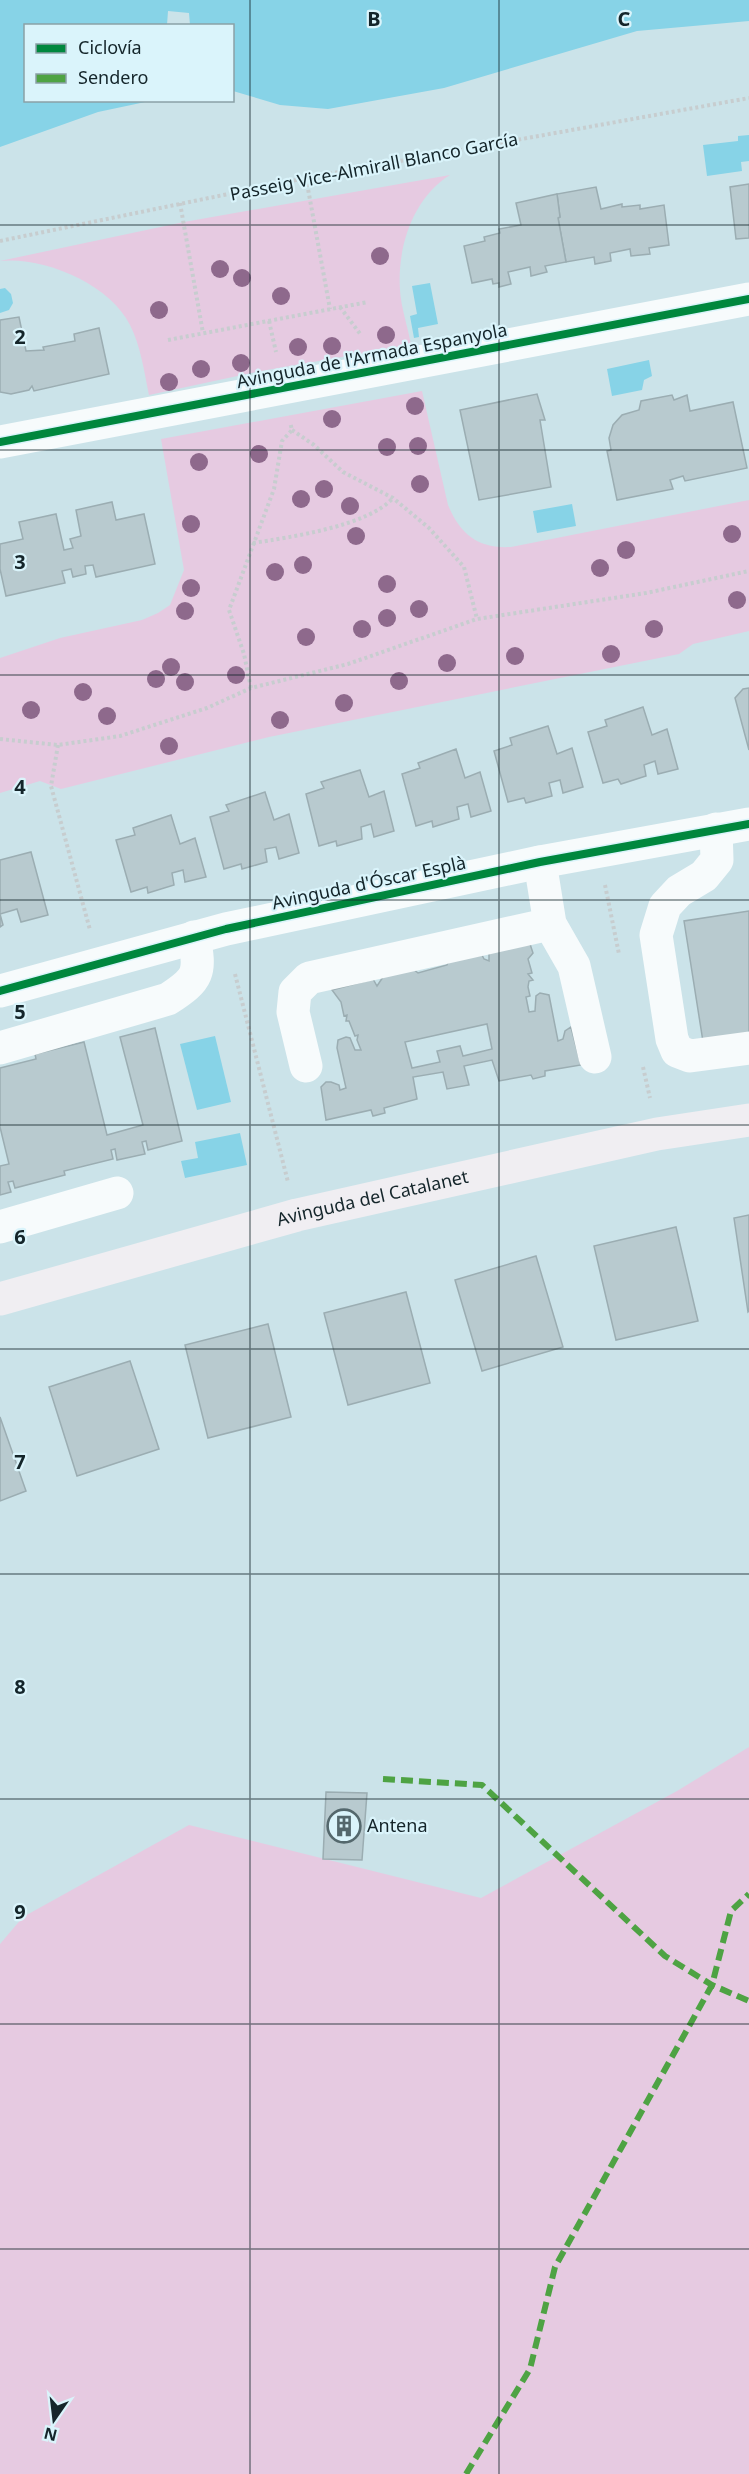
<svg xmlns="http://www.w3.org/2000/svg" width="749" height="2474" font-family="'Noto Sans',sans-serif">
	<rect width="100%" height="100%" fill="#cbe3e9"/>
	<!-- green -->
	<g fill="#e6cae1">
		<path d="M 450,175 C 413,198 397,247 400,290 C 401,308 408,327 411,345 L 261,371 L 149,395 C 144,371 141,347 130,325 C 110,284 43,256 0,261 L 184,222 Z"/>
		<path d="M 422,391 L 448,505 C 460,534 478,549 511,547 L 749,500 L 749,631 L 693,644 L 679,654 L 269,737 L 61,789 L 40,781 L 0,793 L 0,658 L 60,638 L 142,620 L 158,613 L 170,605 L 184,570 L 161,439 Z"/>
		<polygon points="749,1747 749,2474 0,2474 0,1944 23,1917 189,1825 481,1898 677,1791"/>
	</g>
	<!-- water -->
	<g fill="#87d3e7">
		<polygon points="0,0 749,0 749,21 637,31 444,88 328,109 280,105 233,91 232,26 190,25 189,13 168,11 167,25 26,26 26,100 150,101 98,112 0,147"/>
		<polygon points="749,135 749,161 741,162 742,171 707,176 703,145 738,141 738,136"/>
		<polygon points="430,283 438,324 418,328 419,337 414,338 410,316 417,314 412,286"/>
		<polygon points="5,288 11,294 13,303 9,310 0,313 0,289"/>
		<polygon points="649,360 652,376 644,380 642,390 612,396 607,369"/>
		<polygon points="572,504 576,526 537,533 533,511"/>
		<polygon points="215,1036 231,1102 197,1110 180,1044"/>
		<polygon points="240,1133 247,1165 185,1178 181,1161 198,1158 195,1142"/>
	</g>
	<!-- building -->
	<g fill="#b8cacf" stroke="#9badb2" stroke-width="1.5" fill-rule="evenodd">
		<polygon points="749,184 749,238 736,239 730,187"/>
		<polygon points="596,187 601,209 622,204 622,207 640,205 640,209 664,205 669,245 649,248 650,254 631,256 630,249 610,253 611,261 595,264 594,257 566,262 558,218 560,217 557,194"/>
		<polygon points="557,194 560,217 558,218 566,262 545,266 547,272 531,276 530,267 508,272 511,284 499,287 499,283 493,284 492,279 472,283 464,246 485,241 484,237 500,233 499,229 521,225 516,203"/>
		<polygon points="19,317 26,351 44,350 43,347 75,341 74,334 99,328 109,374 34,391 32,386 29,390 11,394 0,392 0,320"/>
		<polygon points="537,394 545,420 540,420 551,487 479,500 460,410"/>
		<polygon points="672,395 674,400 687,395 690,411 733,402 747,468 685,481 683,476 670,480 673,489 617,500 607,451 611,450 609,438 613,425 622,415 639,410 641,401"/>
		<polygon points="112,502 116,520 144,514 155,564 96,577 93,565 85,566 86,574 73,577 71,569 62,571 65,583 6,596 0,569 0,544 23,539 19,522 56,514 64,550 73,548 70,539 81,536 76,510"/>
		<polygon points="749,688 749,750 735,698 743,689"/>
		<polygon points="643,707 652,735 667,729 678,769 658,774 655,761 644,765 646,776 621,784 618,779 603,783 588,732 607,726 605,720"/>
		<polygon points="548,726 557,754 572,748 583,787 563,793 560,780 549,783 552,796 526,803 524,798 508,802 494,751 512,745 510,738"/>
		<polygon points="456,749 465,778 480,772 491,811 471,817 468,804 457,807 459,819 433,827 432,821 416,826 402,774 420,768 418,763"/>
		<polygon points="360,770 369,797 384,791 394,831 374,837 371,824 361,827 362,839 337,846 336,841 319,846 306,794 324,788 321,782"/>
		<polygon points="265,792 274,820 289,814 299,853 279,859 276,847 265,849 267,862 242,869 241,864 224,869 210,817 229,811 226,805"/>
		<polygon points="171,815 180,844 195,838 206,877 185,882 183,870 172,873 174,885 148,893 147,887 131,892 116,840 135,835 133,828"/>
		<polygon points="31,852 48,915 21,922 17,909 0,914 3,925 0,927 0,860"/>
		<polygon points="749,911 749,1040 704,1048 684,921"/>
		<path d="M 530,944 L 533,953 L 528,959 L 532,973 L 528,974 L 533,980 L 529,981 L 528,987 L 530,996 L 526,997 L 529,1012 L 535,1011 L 536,996 L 540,993 L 549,995 L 558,1041 L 563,1039 L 565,1031 L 571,1027 L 581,1065 L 545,1071 L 545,1076 L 533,1079 L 531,1075 L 499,1081 L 492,1060 L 464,1066 L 469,1085 L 447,1089 L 443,1072 L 413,1077 L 417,1099 L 384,1108 L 385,1113 L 373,1116 L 371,1110 L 326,1120 L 321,1087 L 326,1082 L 331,1082 L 339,1085 L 340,1090 L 346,1088 L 337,1048 L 338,1040 L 346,1037 L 350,1038 L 355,1050 L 361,1050 L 357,1040 L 358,1035 L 355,1036 L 349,1021 L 346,1021 L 347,1015 L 344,1016 L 341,1002 L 332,990 L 373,979 L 377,986 L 383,977 L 412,968 L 418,973 L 447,965 L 449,960 L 482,955 L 484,959 L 489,961 L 489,952 ZM 487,1024 L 492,1049 L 463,1056 L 460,1046 L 437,1051 L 440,1062 L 412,1068 L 405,1042 Z"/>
		<polygon points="155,1028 182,1141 148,1150 146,1141 142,1142 145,1154 117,1160 115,1149 111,1150 113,1159 64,1171 65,1175 15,1188 13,1181 8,1182 11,1192 0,1195 0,1166 9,1164 0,1127 0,1068 36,1059 35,1054 84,1042 107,1135 143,1125 120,1037"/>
		<polygon points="749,1215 749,1311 748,1312 734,1218"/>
		<polygon points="676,1227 698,1321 616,1340 594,1246"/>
		<polygon points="536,1256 563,1347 482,1371 455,1280"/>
		<polygon points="406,1292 430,1383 348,1405 324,1313"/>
		<polygon points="268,1324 291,1417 208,1438 185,1345"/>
		<polygon points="130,1361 159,1449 77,1476 49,1387"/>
		<polygon points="0,1417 26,1491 0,1501"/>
		<polygon points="326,1792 367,1793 362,1860 323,1859"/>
	</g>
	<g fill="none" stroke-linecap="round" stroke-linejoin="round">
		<!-- path -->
		<g stroke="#c7cdcf" stroke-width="4" stroke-dasharray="3 3" stroke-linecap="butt">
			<polyline points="306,178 330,309"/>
			<polyline points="180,203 203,333"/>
			<polyline points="0,241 306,178 749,98"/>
			<polyline points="340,307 361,335"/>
			<polyline points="269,321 276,352"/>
			<polyline points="168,340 368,302"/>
			<polyline points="292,430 314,445 343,472 393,498 429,528 464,567 477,619"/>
			<path d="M 253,543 C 291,537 368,526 393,498"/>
			<polyline points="251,688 244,654 229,610 274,489 282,441 292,430 290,422"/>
			<polyline points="0,739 58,745 120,736 207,708 251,688 348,664 477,619 646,593 749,571"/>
			<polyline points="58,745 51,786 90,930"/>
			<polyline points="605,885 619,954"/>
			<polyline points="235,974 288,1182"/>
			<polyline points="643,1067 650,1098"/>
		</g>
		<!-- minor -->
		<g stroke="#f7fbfc" stroke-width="33">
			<polyline points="0,442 749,299"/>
			<polyline points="716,829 717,860 704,876 679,891 665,906 656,935 672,1039 677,1051 690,1056 749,1048"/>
			<polyline points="540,862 550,924 574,966 595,1057"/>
			<polyline points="0,991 226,929 540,862 749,824"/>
			<path d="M 0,1048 L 168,999 C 199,979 201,973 194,937"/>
			<polyline points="306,1066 293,1012 295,992 309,978 550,924"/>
			<polyline points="0,1227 117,1193"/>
		</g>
		<!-- major -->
		<path stroke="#f0eef2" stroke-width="33" id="s1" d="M 0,1299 L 297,1215 L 657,1134 L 749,1120"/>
		<!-- quiet -->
		<g stroke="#4ea343" stroke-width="6" stroke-dasharray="12 6" stroke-linecap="butt">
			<polyline points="383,1779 482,1785 665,1956 712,1985 749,2001"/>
			<polyline points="466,2474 530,2369 555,2267 712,1985 731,1911 749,1894"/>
		</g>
		<defs>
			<g id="cycleway">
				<polyline points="0,442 749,299"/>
				<polyline points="0,991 226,929 540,862 749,824"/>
			</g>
		</defs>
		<!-- cycleway casing -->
		<use href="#cycleway" stroke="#daf4fb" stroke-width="11"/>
		<!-- cycleway -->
		<use href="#cycleway" stroke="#00873e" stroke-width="8"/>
	</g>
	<!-- trees -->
	<g fill="#8e698c">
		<circle cx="380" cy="256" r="9"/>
		<circle cx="220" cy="269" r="9"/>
		<circle cx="242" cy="278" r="9"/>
		<circle cx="281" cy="296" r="9"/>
		<circle cx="159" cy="310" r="9"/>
		<circle cx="386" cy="335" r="9"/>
		<circle cx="332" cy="346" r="9"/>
		<circle cx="298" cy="347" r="9"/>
		<circle cx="241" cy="363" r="9"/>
		<circle cx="201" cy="369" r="9"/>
		<circle cx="169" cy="382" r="9"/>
		<circle cx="415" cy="406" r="9"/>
		<circle cx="332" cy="419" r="9"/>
		<circle cx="418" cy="446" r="9"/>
		<circle cx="387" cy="447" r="9"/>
		<circle cx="259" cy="454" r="9"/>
		<circle cx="199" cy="462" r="9"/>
		<circle cx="420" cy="484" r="9"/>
		<circle cx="324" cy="489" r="9"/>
		<circle cx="301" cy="499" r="9"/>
		<circle cx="350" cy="506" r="9"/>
		<circle cx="191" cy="524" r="9"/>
		<circle cx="732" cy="534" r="9"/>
		<circle cx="356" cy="536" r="9"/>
		<circle cx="626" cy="550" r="9"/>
		<circle cx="303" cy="565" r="9"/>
		<circle cx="600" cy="568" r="9"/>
		<circle cx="275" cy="572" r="9"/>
		<circle cx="387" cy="584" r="9"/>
		<circle cx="191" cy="588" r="9"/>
		<circle cx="737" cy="600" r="9"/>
		<circle cx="419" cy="609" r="9"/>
		<circle cx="185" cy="611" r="9"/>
		<circle cx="387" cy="618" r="9"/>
		<circle cx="362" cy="629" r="9"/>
		<circle cx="654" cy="629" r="9"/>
		<circle cx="306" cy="637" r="9"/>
		<circle cx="611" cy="654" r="9"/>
		<circle cx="515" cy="656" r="9"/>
		<circle cx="447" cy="663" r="9"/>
		<circle cx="171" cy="667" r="9"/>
		<circle cx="236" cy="675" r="9"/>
		<circle cx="156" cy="679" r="9"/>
		<circle cx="399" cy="681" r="9"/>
		<circle cx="185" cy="682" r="9"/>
		<circle cx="83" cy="692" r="9"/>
		<circle cx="344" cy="703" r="9"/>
		<circle cx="31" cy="710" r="9"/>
		<circle cx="107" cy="716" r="9"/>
		<circle cx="280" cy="720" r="9"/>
		<circle cx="169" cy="746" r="9"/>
	</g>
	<!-- grid -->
	<path fill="none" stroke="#14252a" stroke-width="1.5" stroke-opacity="0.55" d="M 250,0 L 250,2474M 499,0 L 499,2474M 0,225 L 749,225M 0,450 L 749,450M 0,675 L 749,675M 0,900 L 749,900M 0,1125 L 749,1125M 0,1349 L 749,1349M 0,1574 L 749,1574M 0,1799 L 749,1799M 0,2024 L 749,2024M 0,2249 L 749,2249"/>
	<!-- icons -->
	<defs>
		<symbol id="building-ring" viewBox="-11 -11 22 22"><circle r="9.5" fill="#daf4fb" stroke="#54686d" stroke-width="1.5"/><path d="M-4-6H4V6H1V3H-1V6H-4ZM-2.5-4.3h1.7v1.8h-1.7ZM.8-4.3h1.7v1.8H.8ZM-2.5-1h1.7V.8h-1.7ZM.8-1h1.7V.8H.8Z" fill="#54686d"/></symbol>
	</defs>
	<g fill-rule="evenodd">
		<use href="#building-ring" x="325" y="1807" width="38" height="38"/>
	</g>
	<g text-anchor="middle" stroke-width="4.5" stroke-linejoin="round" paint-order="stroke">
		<!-- street labels -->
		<g font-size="18" fill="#14252a" stroke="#daf4fb">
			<text transform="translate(374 167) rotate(-11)" y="6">Passeig Vice-Almirall Blanco García</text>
			<text transform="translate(372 356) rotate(-11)" y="6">Avinguda de l'Armada Espanyola</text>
			<text transform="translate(369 883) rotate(-12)" y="6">Avinguda d'Óscar Esplà</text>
			<text dy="6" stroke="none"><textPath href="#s1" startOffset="386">Avinguda del Catalanet</textPath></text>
		</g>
		<!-- poi labels -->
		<g font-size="18" fill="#14252a" stroke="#daf4fb" text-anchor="start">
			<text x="367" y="1832">Antena</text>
		</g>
	</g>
	<g font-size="20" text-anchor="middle" font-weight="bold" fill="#14252a" stroke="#daf4fb" stroke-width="4.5" stroke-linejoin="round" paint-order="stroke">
		<text x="374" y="26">B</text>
		<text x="624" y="26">C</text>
		<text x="20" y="344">2</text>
		<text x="20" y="569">3</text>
		<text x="20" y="794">4</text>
		<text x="20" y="1019">5</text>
		<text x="20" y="1244">6</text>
		<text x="20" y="1469">7</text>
		<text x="20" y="1694">8</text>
		<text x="20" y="1919">9</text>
	</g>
	<!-- legend -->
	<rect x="24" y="24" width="210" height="78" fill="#daf4fb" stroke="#8ba1a7" stroke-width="1.5"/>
	<rect x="36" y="44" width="30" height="9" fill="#00873e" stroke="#8ba1a7" stroke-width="1.5"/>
	<text x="78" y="54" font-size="18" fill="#14252a">Ciclovía</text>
	<rect x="36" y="74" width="30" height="9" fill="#4ea343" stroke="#8ba1a7" stroke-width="1.5"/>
	<text x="78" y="84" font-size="18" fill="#14252a">Sendero</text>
	<!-- north arrow -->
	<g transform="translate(54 2420) rotate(194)" stroke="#daf4fb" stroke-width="4.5" paint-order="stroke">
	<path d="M0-4.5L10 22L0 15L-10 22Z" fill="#14252a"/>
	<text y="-9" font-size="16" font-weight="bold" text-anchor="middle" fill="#14252a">N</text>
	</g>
</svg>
